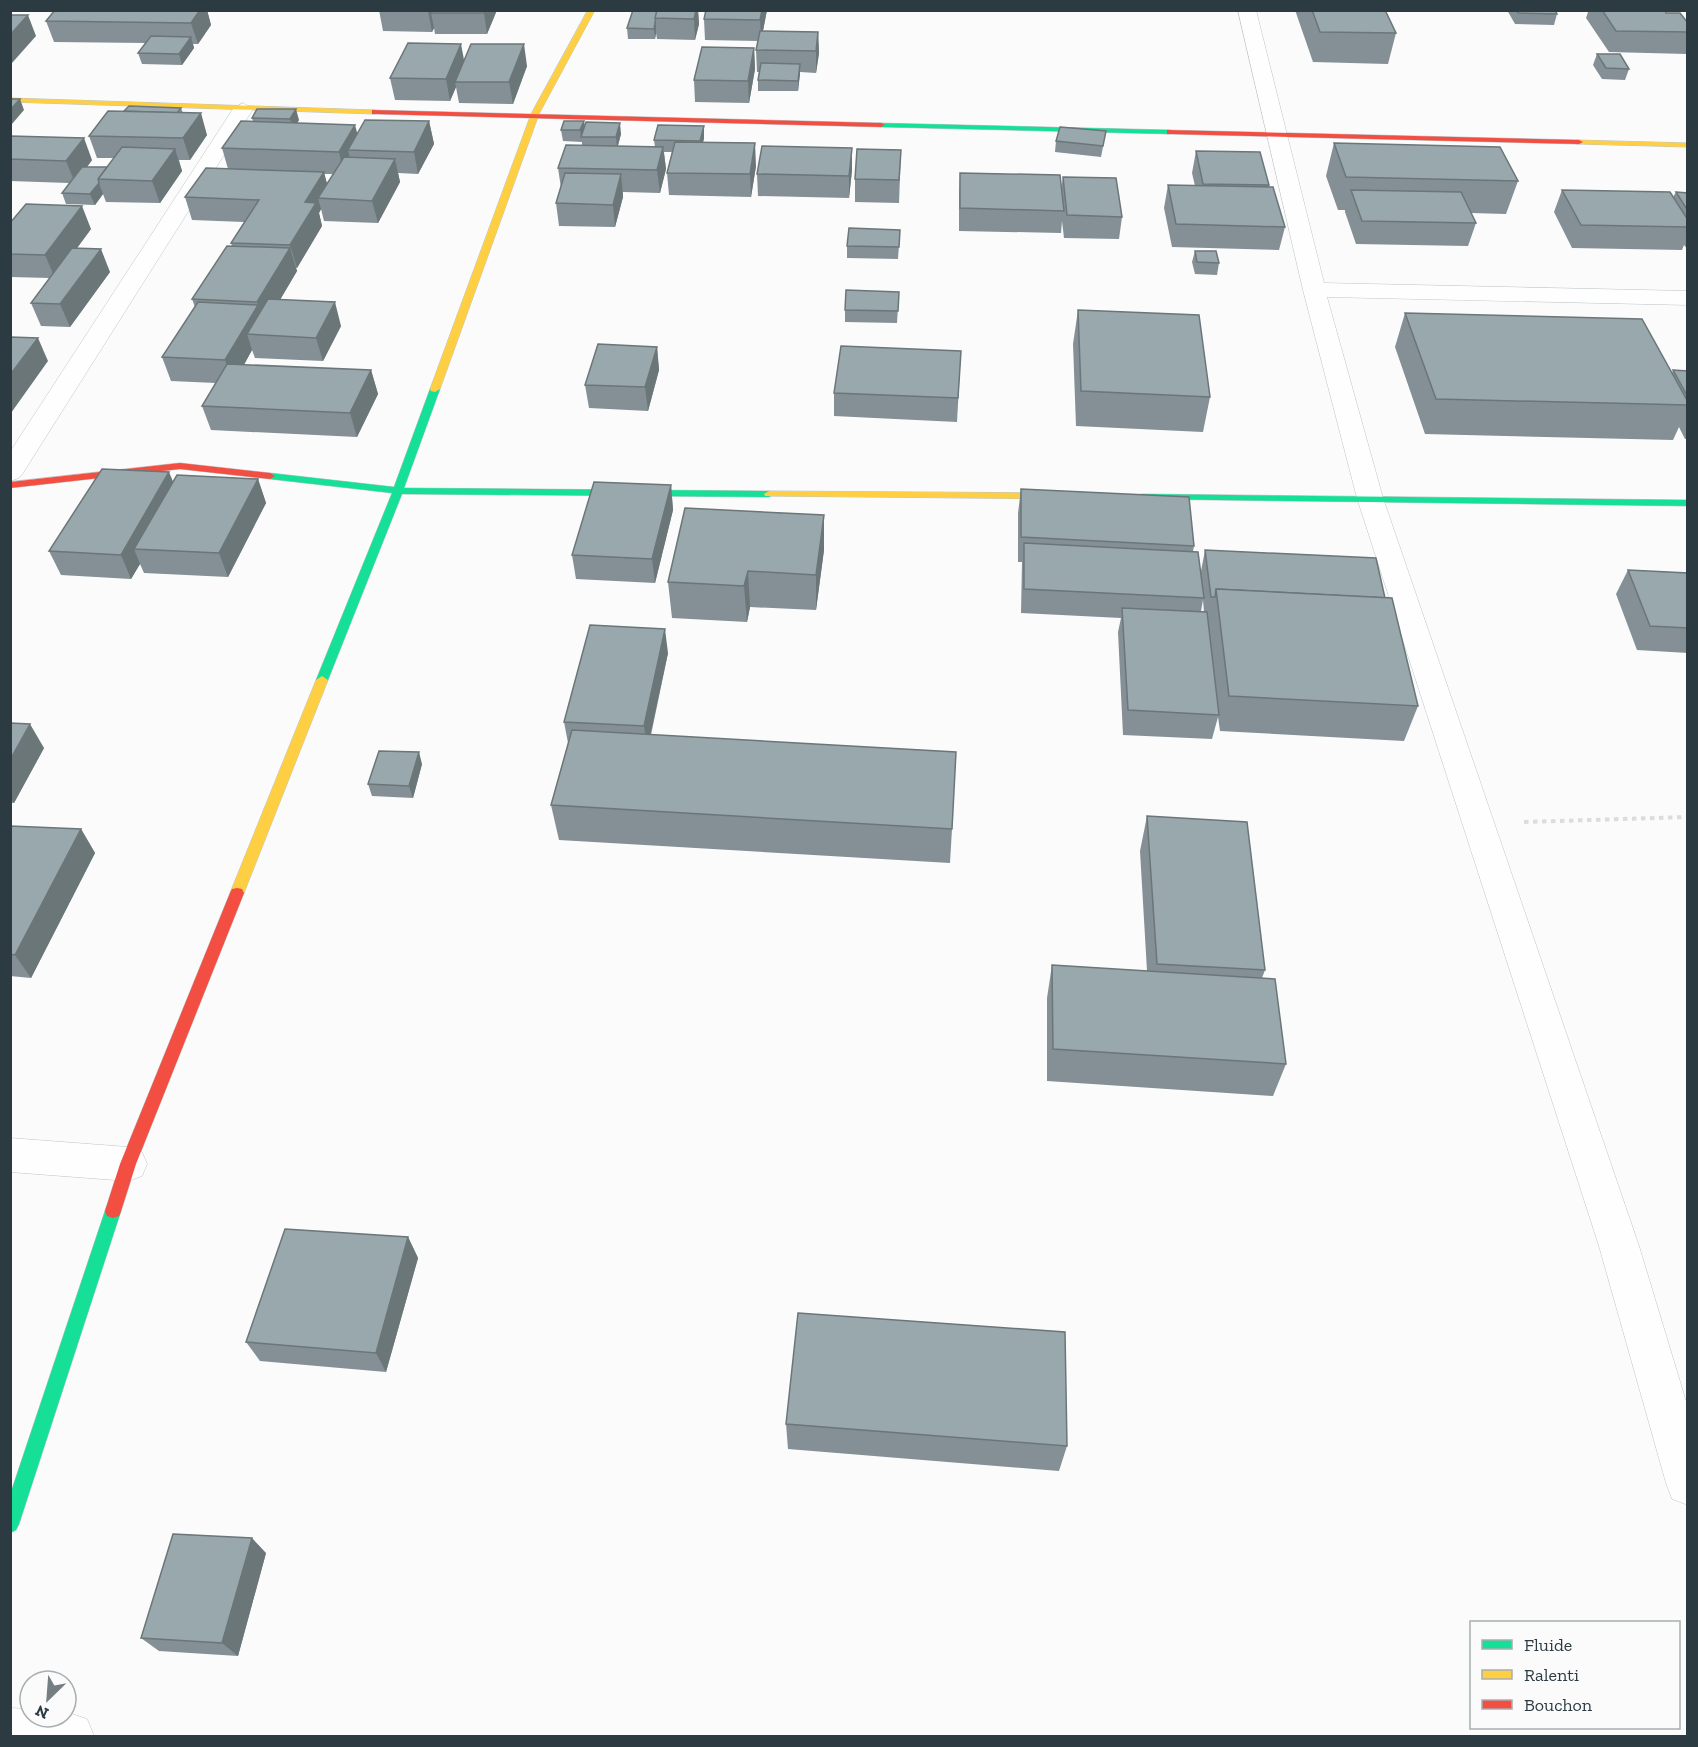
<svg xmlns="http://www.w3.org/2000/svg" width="1698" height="1747" font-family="'Zilla Slab',serif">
	<rect width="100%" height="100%" fill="#fbfbfb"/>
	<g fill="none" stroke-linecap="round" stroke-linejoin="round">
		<defs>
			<g id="street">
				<polygon points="1238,10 1256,10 1324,283 1688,291 1688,305 1327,297 1383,498 1639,1246 1688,1408 1688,1505 1672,1499 1666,1483 1599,1246 1357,498 1303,290"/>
				<polygon points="243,103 253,109 23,473 19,478 10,481 10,452 233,109"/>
				<polygon points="10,1138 128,1147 142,1152 147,1164 142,1176 128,1181 10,1172"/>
				<polygon points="10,1708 30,1709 30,1717 66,1717 66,1712 87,1719 94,1736 10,1736"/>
			</g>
			<g id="fast">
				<polygon points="878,123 1170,130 1174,132 1170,134 881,127 877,125"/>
				<polygon points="435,386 440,389 404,488 769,491 774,494 769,497 402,494 328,680 326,683 318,683 316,680 392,493 270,479 265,476 270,473 394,487 430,389"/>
				<polygon points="1143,494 1688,500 1688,506 1139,499 1139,495"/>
				<polygon points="113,1204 119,1206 121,1211 19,1524 16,1530 10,1533 10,1495 105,1211 107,1206"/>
			</g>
			<g id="slow">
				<polygon points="588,10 595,10 539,114 440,389 435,392 431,391 430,389 531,114"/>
				<polygon points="10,98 375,110 379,112 375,114 10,102"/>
				<polygon points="1576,140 1688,143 1688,147 1579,144 1576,144"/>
				<polygon points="769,491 1065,493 1070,496 1065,499 765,496 764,494"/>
				<polygon points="322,676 328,680 244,893 242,897 232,897 230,893 316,680"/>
			</g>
			<g id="jam">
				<polygon points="372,110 881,123 885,125 881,127 375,114 372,114"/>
				<polygon points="1167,130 1579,140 1583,142 1579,144 1170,134 1167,134"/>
				<polygon points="180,463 270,473 275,476 270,479 180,469 10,488 10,482"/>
				<polygon points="237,888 242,889 244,893 136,1164 121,1211 119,1216 113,1218 107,1216 105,1211 120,1164 230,893 232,889"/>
			</g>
		</defs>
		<!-- street casing -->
		<use href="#street" stroke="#bec5c8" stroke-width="1"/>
		<!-- fast casing -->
		<use href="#fast" stroke="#bec5c8" stroke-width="1"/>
		<!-- slow casing -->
		<use href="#slow" stroke="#bec5c8" stroke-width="1"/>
		<!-- jam casing -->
		<use href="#jam" stroke="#bec5c8" stroke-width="1"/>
		<!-- path -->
		<polyline stroke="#dbdcdc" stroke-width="4" stroke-dasharray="4.5 4.5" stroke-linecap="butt" points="1524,822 1688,817"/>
		<!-- street -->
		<use href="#street" fill="#fefefe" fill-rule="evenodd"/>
		<!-- fast -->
		<use href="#fast" fill="#16e098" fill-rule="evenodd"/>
		<!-- slow -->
		<use href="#slow" fill="#ffcf43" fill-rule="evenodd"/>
		<!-- jam -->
		<use href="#jam" fill="#f24e42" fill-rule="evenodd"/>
	</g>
	<!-- wall -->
	<g fill="#849095" fill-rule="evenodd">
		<polygon points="55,10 207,10 211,25 198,44 193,44 194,48 182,65 142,64 138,53 146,43 54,42 46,21"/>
		<polygon points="379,10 497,10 487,34 435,34 434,28 432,32 383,31"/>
		<polygon points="633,10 698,10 699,24 695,40 657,39 656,33 655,39 628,39 627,28"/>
		<polygon points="767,10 763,31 818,32 819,53 816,73 800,72 798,91 758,91 758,80 759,72 757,72 756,50 758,41 705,40 704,19"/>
		<polygon points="1295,10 1385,10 1396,33 1388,64 1313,62"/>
		<polygon points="1507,10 1555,10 1557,14 1554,25 1515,24"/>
		<polygon points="1577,10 1665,10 1666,13 1688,23 1688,51 1687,54 1609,52 1586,18 1588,12 1577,12"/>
		<polygon points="754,48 755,69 749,103 695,102 694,80"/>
		<polygon points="1597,54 1629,69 1625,80 1602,79 1593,65"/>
		<polygon points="464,59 527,66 513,104 459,103 456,87 450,101 395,100 390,78"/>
		<polygon points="181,108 183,113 207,135 190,160 179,160 182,171 160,203 106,202 103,194 95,205 66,204 62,193 69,183 10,181 10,136 92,160 87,167 107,167 114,158 97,158 89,136 124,111"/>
		<path d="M 257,109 L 299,120 L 297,123 L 357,133 L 429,121 L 434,144 L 418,174 L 398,173 L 400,182 L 378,223 L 324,221 L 321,209 L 319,213 L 322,226 L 297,268 L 296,268 L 297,271 L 280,300 L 341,326 L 323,361 L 255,358 L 252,350 L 244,365 L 371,370 L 378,394 L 357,437 L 211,430 L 202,406 L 216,383 L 171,381 L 162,357 L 195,307 L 192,299 L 232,246 L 231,243 L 244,222 L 192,220 L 185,197 L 228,169 L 222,148 L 253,121 L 252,118 ZM 324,174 L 333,174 L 327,184 Z"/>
		<polygon points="584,121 585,127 621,134 618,146 655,147 654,140 704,126 704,138 703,142 756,166 751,197 669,195 667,173 672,152 664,152 666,169 660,193 623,192 623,197 615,227 559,226 556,203 561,188 558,168 582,145 582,142 563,141 561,130"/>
		<polygon points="1056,141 1104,142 1101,157 1055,152"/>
		<polygon points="1334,143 1518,181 1506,214 1471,213 1476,223 1468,246 1356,244 1345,212 1345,210 1338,210 1326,176"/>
		<polygon points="901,150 899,203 855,202 855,179"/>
		<polygon points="1196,151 1269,185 1269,187 1285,227 1279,250 1172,247 1164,208 1168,185 1195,186 1192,173"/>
		<polygon points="852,170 849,198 758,196 757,174"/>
		<polygon points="960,173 1061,190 1063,177 1122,217 1119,239 1064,238 1062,221 1061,233 959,231 959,196"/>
		<polygon points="1562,190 1673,197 1676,192 1688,193 1688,250 1684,245 1682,250 1572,248 1554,212"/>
		<polygon points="10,223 91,229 77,248 110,272 70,327 41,326 31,303 50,278 10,277"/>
		<polygon points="900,230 898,259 847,258 847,246"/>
		<polygon points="1195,251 1219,263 1217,275 1195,274 1192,262"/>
		<polygon points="899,292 897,323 845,322 845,310"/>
		<polygon points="1078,310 1210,397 1203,432 1076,426 1073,344"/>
		<polygon points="1405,313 1672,373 1673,370 1688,371 1688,439 1685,439 1679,427 1673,440 1425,434 1395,347"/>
		<polygon points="657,347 659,370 648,411 589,408 585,385"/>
		<polygon points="961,351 957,422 834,416 834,393"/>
		<polygon points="258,479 266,503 228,577 144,573 140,564 131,579 61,575 49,551 173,482"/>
		<polygon points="671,485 673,510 655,583 576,579 572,555"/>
		<path d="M 1021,489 L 1194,546 L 1193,551 L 1201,571 L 1205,550 L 1385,598 L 1418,706 L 1404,741 L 1220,731 L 1218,717 L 1212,739 L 1123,735 L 1118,632 L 1121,618 L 1021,613 L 1022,562 L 1018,562 L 1018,513 ZM 1203,600 L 1204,612 L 1201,611 Z"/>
		<polygon points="824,550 816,610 750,607 747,622 672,618 668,582"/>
		<polygon points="1628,570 1688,573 1688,653 1637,650 1616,594"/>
		<polygon points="668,653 651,735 952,829 950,863 559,840 551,805 568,743 564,722"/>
		<polygon points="10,723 44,748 14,803 10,803"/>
		<polygon points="422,764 413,798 372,796 368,784"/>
		<polygon points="1147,816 1265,970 1262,978 1286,1064 1273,1096 1047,1081 1047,998 1052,965 1147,971 1140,851"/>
		<polygon points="10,826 81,829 95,853 31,978 10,976"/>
		<polygon points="408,1237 418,1258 386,1372 260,1361 246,1342"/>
		<polygon points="786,1424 1067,1446 1059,1471 788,1449"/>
		<polygon points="266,1553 238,1656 159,1651 141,1638"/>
	</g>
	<!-- shaded-wall -->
	<g fill="#6b7679">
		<polygon points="200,10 207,10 211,25 198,44 191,23"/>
		<polygon points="442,10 431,13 434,28 432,32 428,11"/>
		<polygon points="485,10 497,10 487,34 484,13"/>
		<polygon points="696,10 698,10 699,24 695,40 694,19"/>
		<polygon points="762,10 767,10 761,41 760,20"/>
		<polygon points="28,15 36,36 12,63 10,59 10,35"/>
		<polygon points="656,22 656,33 655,39 654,29"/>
		<polygon points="818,32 819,53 816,73 816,51"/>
		<polygon points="191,37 194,48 182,65 179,54"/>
		<polygon points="461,44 465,65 455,82 456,87 450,101 446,79"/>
		<polygon points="524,44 527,66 513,104 509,82"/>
		<polygon points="754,48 755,69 749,103 748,81"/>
		<polygon points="800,64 800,74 798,91 798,81"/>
		<polygon points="20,99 24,110 12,124 10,121 10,110"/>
		<polygon points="296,109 299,120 293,130 290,119"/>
		<polygon points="201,113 207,135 190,160 183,138"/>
		<polygon points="429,121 434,144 418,174 414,152"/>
		<polygon points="584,121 585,132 581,137 582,142 580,130"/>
		<polygon points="620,123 621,134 617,148 616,137"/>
		<polygon points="355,125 361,147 348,150 351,163 344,174 339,152"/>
		<polygon points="704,126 704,138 701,152 700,141"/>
		<polygon points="84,138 92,160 75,183 66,161"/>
		<polygon points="755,143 756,166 751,197 750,174"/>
		<polygon points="663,147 666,169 660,193 657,170"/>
		<polygon points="852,148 852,170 849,198 849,176"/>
		<polygon points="175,149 182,171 160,203 152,181"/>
		<polygon points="395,159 400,182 378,223 372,201"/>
		<polygon points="324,172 330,195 318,198 321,209 319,213 322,226 297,268 290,245 305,202"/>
		<polygon points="621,174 623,197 615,227 613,205"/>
		<polygon points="99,183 103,194 95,205 90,194"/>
		<polygon points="82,206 91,229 55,278 45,255"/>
		<polygon points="290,248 297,271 265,325 257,302"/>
		<polygon points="101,249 110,272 70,327 60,304"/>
		<polygon points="335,302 341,326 323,361 316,338"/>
		<polygon points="258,305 266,328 247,334 252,350 233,384 225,360"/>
		<polygon points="38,338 48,361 11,413 10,375"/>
		<polygon points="657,347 659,370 648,411 645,387"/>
		<polygon points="371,370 378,394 357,437 350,413"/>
		<polygon points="169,472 179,496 134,549 140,564 131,579 121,555"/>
		<polygon points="258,479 266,503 228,577 219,553"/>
		<polygon points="671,485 673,510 655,583 652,559"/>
		<polygon points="824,515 824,550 816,610 816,575"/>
		<polygon points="748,571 750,607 747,622 744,586"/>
		<polygon points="665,629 668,653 647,750 644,726"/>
		<polygon points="30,724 44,748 14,803 10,797 10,760"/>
		<polygon points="419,752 422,764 413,798 409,786"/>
		<polygon points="81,829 95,853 31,978 15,955"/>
		<polygon points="408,1237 418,1258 386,1372 376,1353"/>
		<polygon points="252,1538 266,1553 238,1656 222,1643"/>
	</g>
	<!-- building -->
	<g fill="#99a8ad" stroke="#6b7679" stroke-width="1.5">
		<polygon points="55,10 200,10 191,23 46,21"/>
		<polygon points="432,10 485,10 484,13 431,13"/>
		<polygon points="633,10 657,10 654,29 627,28"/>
		<polygon points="657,10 696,10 694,19 655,18"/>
		<polygon points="706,10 762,10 760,20 704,19"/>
		<polygon points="1312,10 1385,10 1396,33 1320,32"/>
		<polygon points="1517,10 1555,10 1557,14 1518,13"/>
		<polygon points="1602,10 1665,10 1666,13 1680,13 1688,23 1688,32 1616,31"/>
		<polygon points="10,15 28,15 10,35"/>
		<polygon points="760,31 818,32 816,51 756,50"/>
		<polygon points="151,36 191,37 179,54 138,53"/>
		<polygon points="408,43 461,44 446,79 390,78"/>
		<polygon points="471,44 524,44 509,82 455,82"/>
		<polygon points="702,47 754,48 748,81 694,80"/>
		<polygon points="1597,54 1620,54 1629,69 1606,68"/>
		<polygon points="761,63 800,64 798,81 758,80"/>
		<polygon points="10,99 20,99 10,110"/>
		<polygon points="129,106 181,108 177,113 124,111"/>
		<polygon points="257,109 296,109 290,119 252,118"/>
		<polygon points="108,111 201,113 183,138 89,136"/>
		<polygon points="365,120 429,121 414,152 348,150"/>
		<polygon points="241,121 355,125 339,152 222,148"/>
		<polygon points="564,121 584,121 580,130 561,130"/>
		<polygon points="586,122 620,123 616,137 581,137"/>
		<polygon points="658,125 704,126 700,141 654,140"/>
		<polygon points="1060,127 1106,131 1103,146 1056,141"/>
		<polygon points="10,136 84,138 66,161 10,159"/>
		<polygon points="675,142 755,143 750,174 667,173"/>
		<polygon points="1334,143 1500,147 1518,181 1346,177"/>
		<polygon points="566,145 663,147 657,170 558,168"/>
		<polygon points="762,146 852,148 849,176 757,174"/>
		<polygon points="122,147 175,149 152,181 98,179"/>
		<polygon points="857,149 901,150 899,180 855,179"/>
		<polygon points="1196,151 1260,152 1269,185 1203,184"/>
		<polygon points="344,157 395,159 372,201 318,198"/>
		<polygon points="82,167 107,167 98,179 99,183 90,194 62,193"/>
		<polygon points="206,168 324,172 305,202 316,203 290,245 231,243 259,200 185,197"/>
		<polygon points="565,173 621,174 613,205 556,203"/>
		<polygon points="960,173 1060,175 1064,211 960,208"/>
		<polygon points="1063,177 1116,178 1122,217 1067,215"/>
		<polygon points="1168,185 1273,187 1285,227 1176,224"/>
		<polygon points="1351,190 1461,192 1476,223 1362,221"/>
		<polygon points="1562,190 1670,192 1688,220 1688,227 1581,225"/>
		<polygon points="1676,192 1688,193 1688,211"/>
		<polygon points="26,204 82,206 45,255 10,254 10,223"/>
		<polygon points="849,228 900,230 899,247 847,246"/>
		<polygon points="227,246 290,248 257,302 192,299"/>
		<polygon points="72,248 101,249 60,304 31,303"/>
		<polygon points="1195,251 1216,251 1219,263 1197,262"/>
		<polygon points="846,290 899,292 898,311 845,310"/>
		<polygon points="268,299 335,302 316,338 247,334"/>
		<polygon points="198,302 258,305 225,360 162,357"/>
		<polygon points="1078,310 1199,315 1210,397 1081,391"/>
		<polygon points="1405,313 1642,319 1688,402 1688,405 1436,399"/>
		<polygon points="10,337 38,338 10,375"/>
		<polygon points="598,344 657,347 645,387 585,385"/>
		<polygon points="841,346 961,351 958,398 834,393"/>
		<polygon points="227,364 371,370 350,413 202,406"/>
		<polygon points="1673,370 1688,371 1688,397"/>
		<polygon points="102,469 169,472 121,555 49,551"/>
		<polygon points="177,475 258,479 219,553 134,549"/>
		<polygon points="594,482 671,485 652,559 572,555"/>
		<polygon points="1021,489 1189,497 1194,546 1021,537"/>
		<polygon points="685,508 824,515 816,575 748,571 744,586 668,582"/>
		<polygon points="1024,543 1198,552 1204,598 1024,589"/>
		<polygon points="1205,550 1376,558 1385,598 1216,589 1215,597 1211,597"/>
		<polygon points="1628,570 1688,573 1688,628 1650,626"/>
		<polygon points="1216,589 1392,598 1418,706 1229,696"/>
		<polygon points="1122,608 1207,612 1219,715 1128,710"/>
		<polygon points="590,625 665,629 644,726 564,722"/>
		<polygon points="10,723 30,724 10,760"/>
		<polygon points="572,730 956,752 952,829 551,805"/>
		<polygon points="379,751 419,752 409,786 368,784"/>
		<polygon points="1147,816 1247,822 1265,970 1157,964"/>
		<polygon points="10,826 81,829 15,955 10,954"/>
		<polygon points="1052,965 1275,979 1286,1064 1053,1049"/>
		<polygon points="285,1229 408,1237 376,1353 246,1342"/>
		<polygon points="798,1313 1065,1332 1067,1446 786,1424"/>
		<polygon points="173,1534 252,1538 222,1643 141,1638"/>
	</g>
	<!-- border -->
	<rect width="1698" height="1747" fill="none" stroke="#2c3b42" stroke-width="24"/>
	<!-- legend -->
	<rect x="1470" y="1621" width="210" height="108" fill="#fbfbfb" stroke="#a8aeb1" stroke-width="1.5"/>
	<rect x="1482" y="1640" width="30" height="9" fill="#16e098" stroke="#a8aeb1" stroke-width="1.5"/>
	<text x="1524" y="1651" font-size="18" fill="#2c3b42">Fluide</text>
	<rect x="1482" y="1670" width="30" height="9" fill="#ffcf43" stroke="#a8aeb1" stroke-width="1.5"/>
	<text x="1524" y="1681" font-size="18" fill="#2c3b42">Ralenti</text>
	<rect x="1482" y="1700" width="30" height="9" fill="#f24e42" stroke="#a8aeb1" stroke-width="1.5"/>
	<text x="1524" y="1711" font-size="18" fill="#2c3b42">Bouchon</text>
	<!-- north arrow -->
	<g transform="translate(48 1699) rotate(205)"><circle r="28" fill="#fbfbfb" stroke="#a8aeb1" stroke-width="1.5"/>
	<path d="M0-4.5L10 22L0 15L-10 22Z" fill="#747e83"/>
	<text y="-9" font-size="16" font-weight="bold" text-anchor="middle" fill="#2c3b42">N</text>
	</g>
</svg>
